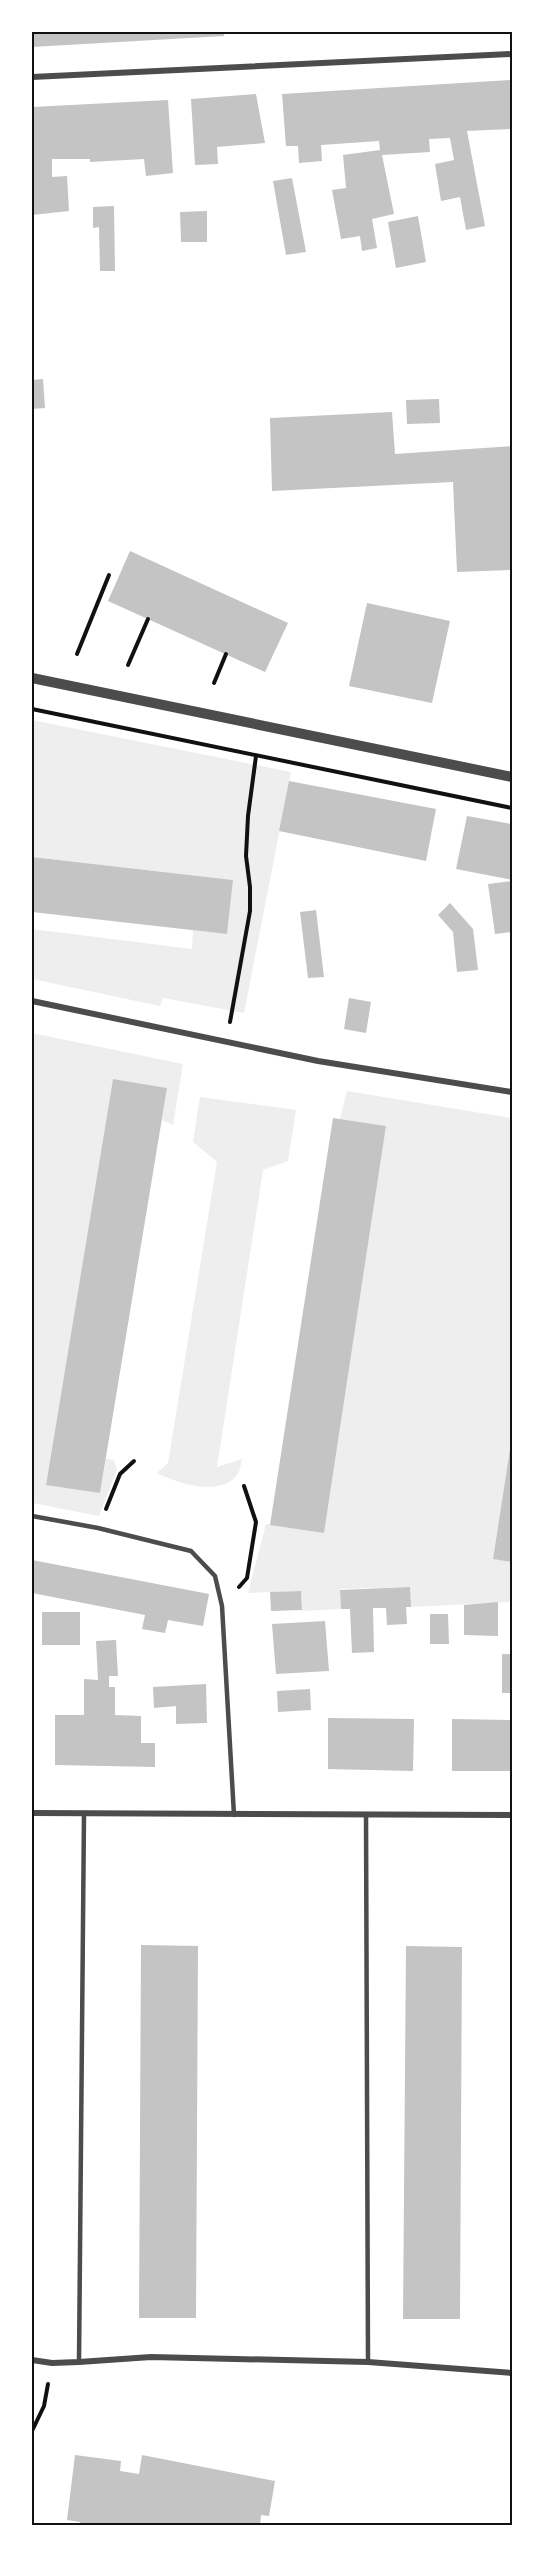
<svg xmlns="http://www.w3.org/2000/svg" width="544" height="2557" font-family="Merriweather,serif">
	<rect width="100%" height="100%" fill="#fff"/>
	<!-- green -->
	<g fill="#eee">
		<polygon points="32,720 291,772 244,1013 163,998 160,1006 32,979 32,929 192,949 193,930 227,934 233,880 32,857"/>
		<polygon points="32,1033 183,1064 173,1125 162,1120 167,1088 113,1079 46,1484 100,1493 106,1459 114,1460 117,1470 99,1516 32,1503"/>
		<polygon points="347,1091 512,1118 512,1434 493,1558 512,1562 512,1602 411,1607 410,1587 340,1589 341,1609 302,1611 301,1591 248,1593 266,1524 324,1533 386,1126 340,1119"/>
		<path d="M 200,1097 L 296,1110 L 288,1161 L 263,1170 L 217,1467 L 242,1459 C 241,1464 240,1472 236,1476 C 219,1497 176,1483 157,1473 L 168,1463 L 217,1162 L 193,1142 Z"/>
	</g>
	<!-- building -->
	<g fill="#c4c4c4">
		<polygon points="32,32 224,32 224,36 32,47"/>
		<polygon points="512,80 512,129 467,131 485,226 466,230 460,197 441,201 435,164 454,160 450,138 429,139 430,152 382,155 394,214 372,219 377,248 362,251 360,236 341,239 332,190 346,188 343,155 380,150 379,141 321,145 322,161 299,163 298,146 286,146 282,94"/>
		<polygon points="256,94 265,143 217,147 218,164 195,165 191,99"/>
		<polygon points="168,100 173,173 146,176 144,159 90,162 90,159 52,159 52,177 67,176 69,211 32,215 32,107"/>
		<polygon points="292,178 306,252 286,255 273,181"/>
		<polygon points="114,206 115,271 100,271 99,227 93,228 93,207"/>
		<polygon points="207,211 207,242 181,242 180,212"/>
		<polygon points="418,216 426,262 396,268 388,222"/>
		<polygon points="43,379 45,408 32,409 32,380"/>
		<polygon points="439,399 440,423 407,424 406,400"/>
		<polygon points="392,412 395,454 512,446 512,570 457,572 453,482 272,491 270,418"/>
		<polygon points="130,551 288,623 265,672 108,601"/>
		<polygon points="367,603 450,621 432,703 349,686"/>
		<polygon points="289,781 436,809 426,861 279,831"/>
		<polygon points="467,816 512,824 512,880 456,869"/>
		<polygon points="32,857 233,880 227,934 32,912"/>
		<polygon points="512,881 512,932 495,934 488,884"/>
		<polygon points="450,903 473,929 478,970 457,972 453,932 438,915"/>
		<polygon points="316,910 324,977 308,978 300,912"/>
		<polygon points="349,998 371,1002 366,1033 344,1029"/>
		<polygon points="113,1079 167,1088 100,1493 46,1485"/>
		<polygon points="333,1118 386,1126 324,1533 270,1525"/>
		<polygon points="511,1442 512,1442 512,1562 493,1559"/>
		<polygon points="32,1560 209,1594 203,1626 168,1620 165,1633 142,1629 145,1615 32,1593"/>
		<polygon points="410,1587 411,1607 406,1607 407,1624 387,1625 386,1608 373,1608 374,1652 352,1653 350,1609 341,1609 340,1590"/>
		<polygon points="301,1591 302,1610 271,1611 270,1592"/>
		<polygon points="498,1602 498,1636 464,1635 464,1605"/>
		<rect x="42" y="1612" width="38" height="33"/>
		<polygon points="430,1614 448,1614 449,1644 430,1644"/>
		<polygon points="325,1621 329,1671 276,1674 272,1624"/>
		<polygon points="116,1640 118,1676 109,1676 109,1687 115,1687 115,1715 141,1716 141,1743 155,1743 155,1767 55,1765 55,1715 84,1715 84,1679 98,1680 96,1641"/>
		<rect x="502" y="1654" width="10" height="39"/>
		<polygon points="206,1684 207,1723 176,1724 176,1706 154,1708 153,1687"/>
		<polygon points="310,1689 311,1710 278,1712 277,1691"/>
		<polygon points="328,1718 414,1719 413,1771 328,1769"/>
		<polygon points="452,1719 512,1720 512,1771 452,1771"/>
		<polygon points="141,1945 198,1946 196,2318 139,2318"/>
		<polygon points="406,1946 462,1947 460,2319 403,2319"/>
		<polygon points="75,2455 121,2461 120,2471 139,2474 142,2455 275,2481 269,2516 261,2515 260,2526 80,2526 80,2522 67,2520"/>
	</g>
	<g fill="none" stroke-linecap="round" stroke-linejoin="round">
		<!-- path -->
		<g stroke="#111" stroke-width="4">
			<polyline points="77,654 109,575"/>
			<polyline points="128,665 148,619"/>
			<polyline points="214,683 226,654"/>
			<polyline points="32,709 512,808"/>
			<polyline points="230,1022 250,911 250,887 246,856 248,816 256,756"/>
			<polyline points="106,1509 120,1474 134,1461"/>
			<polyline points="239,1587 247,1578 256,1522 244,1486"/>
			<polyline points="32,2431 44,2406 48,2384"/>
		</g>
		<!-- service -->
		<g stroke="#4c4c4c" stroke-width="4.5">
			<polyline points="32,1516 98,1528 191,1551 215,1576 222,1606 234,1815"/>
			<polyline points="366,1815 368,2362"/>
			<polyline points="79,2362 84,1813"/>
		</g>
		<!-- minor -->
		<g stroke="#4c4c4c" stroke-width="6">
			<polyline points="32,77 512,54"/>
			<polyline points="32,1001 318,1061 512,1092"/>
			<polyline points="32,1813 512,1815"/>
			<polyline points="32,2360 52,2363 79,2362 151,2357 368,2362 512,2373"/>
		</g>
		<!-- tertiary -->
		<polyline stroke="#4c4c4c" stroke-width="10" points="32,678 512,777"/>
	</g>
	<!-- border -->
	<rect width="544" height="2557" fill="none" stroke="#ffffff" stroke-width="66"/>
	<rect x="33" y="33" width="478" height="2491" fill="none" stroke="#111" stroke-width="2"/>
</svg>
